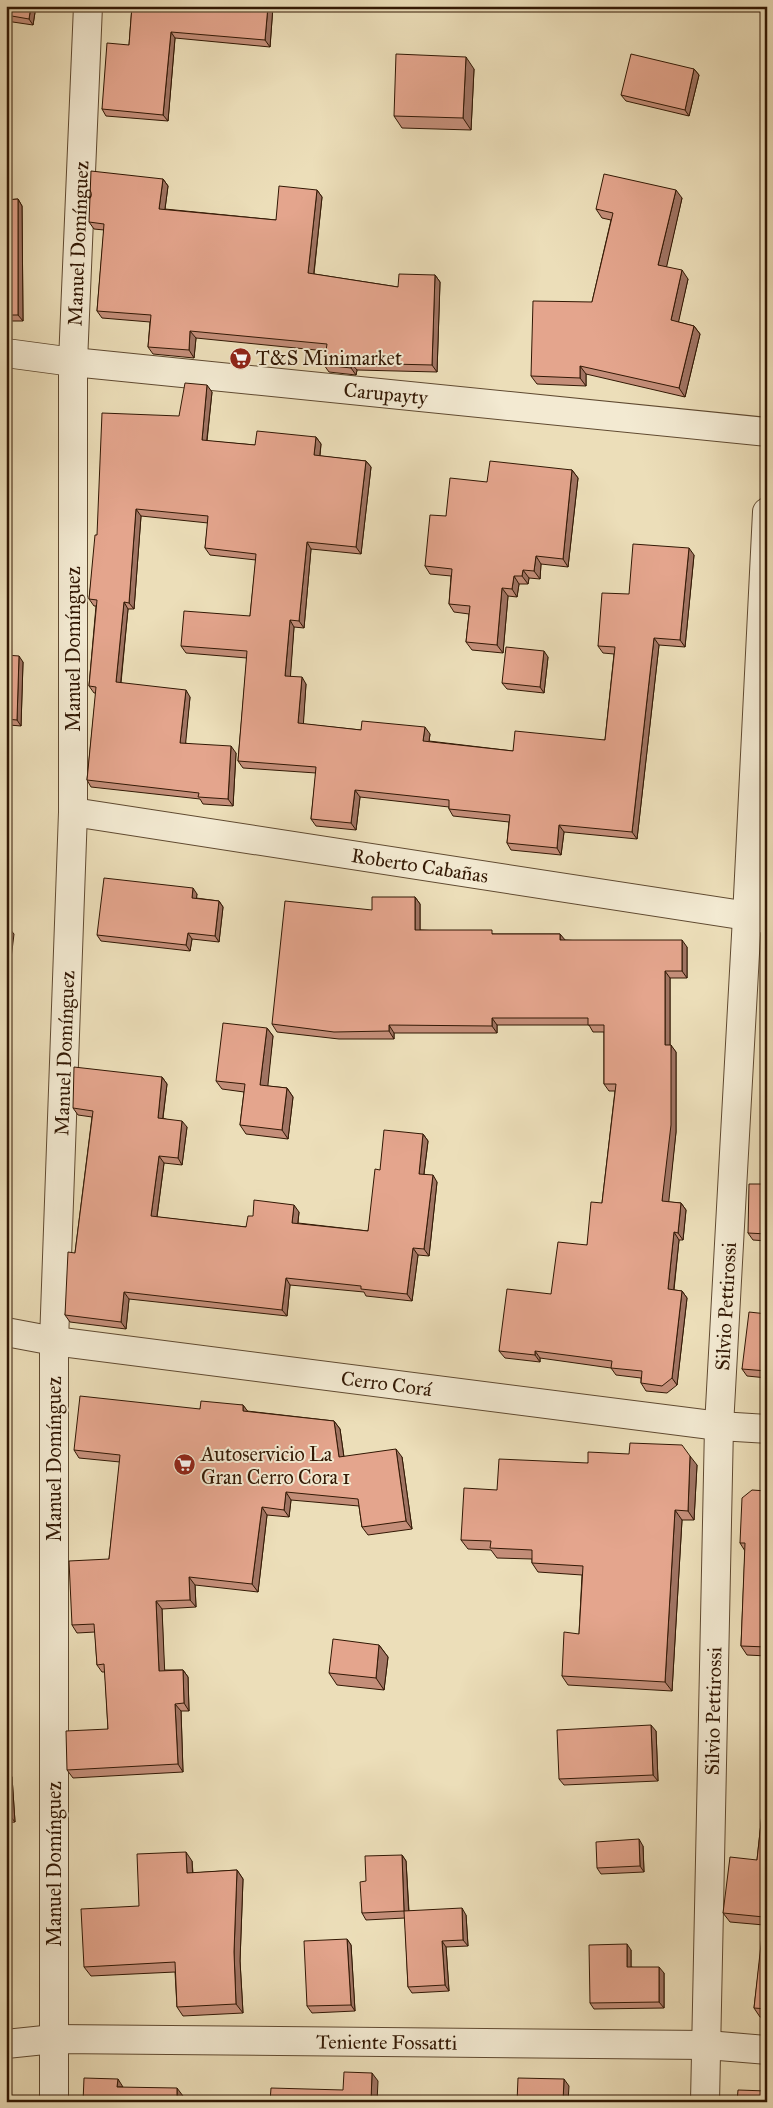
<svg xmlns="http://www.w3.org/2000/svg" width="773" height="2108" font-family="'IM FELL Great Primer',serif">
	<rect width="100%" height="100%" fill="#ecdeb9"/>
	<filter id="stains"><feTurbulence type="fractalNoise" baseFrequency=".004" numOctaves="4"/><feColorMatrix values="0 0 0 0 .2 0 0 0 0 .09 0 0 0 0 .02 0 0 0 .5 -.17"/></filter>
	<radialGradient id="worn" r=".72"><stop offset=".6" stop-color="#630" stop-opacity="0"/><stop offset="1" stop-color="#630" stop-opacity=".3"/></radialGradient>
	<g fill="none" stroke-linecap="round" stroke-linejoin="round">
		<defs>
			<g id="minor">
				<path id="s1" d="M 6,353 L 73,362 L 767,432"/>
				<path id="s2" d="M 73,812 L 767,919"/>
				<path id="s3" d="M 6,1332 L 54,1341 L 719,1426 L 767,1429"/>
				<path id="s4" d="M 6,2044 L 54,2039 L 707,2045 L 767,2050"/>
				<path id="s5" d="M 54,2102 L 54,1341 L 73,812 L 73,362 L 88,6"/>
				<path id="s6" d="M 705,2102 L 719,1426 L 747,917 L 767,512"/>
			</g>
		</defs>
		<!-- minor casing -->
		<use href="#minor" stroke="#604a31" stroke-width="30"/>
		<!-- minor -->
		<use href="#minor" stroke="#f3ead2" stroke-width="28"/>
	</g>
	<!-- wall -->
	<g fill="#c48e79" stroke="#321804">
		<polygon points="6,6 36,6 33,25 6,21"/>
		<polygon points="132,6 273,6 270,47 175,38 168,121 106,116 102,109 129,45"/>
		<polygon points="474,69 471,130 402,128 394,116"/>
		<polygon points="694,69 699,75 689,116 626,101 621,95"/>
		<polygon points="163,179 168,186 165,209 276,220 317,190 322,197 314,274 398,287 435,275 440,282 437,372 357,370 356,375 329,372 324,365 326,351 196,338 194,358 153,354 148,347 150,322 102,318 97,311 104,230 94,229 89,222"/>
		<polygon points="682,198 666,267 688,279 678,322 694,326 700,334 685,397 586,374 586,386 537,384 531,376 592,302 611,220 602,218 596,209"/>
		<polygon points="18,199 22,206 23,321 6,321 6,200"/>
		<polygon points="212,392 207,441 255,445 316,437 321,444 320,456 366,461 371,467 361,554 311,549 304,628 294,627 290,676 306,684 303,724 361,730 430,734 429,741 513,751 605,740 614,654 603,653 598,646 629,594 694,555 685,647 659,645 637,839 564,832 561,855 511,850 507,843 509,822 453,816 449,809 449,807 360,797 356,830 316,826 311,819 316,773 243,768 238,761 247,658 186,653 181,646 250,616 256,560 210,555 205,548 208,523 141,516 134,609 128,609 121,683 190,697 185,743 236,753 233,806 203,804 200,799 91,787 87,780 96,693 94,693 89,686 96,606 94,606 89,599 97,535 179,416"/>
		<polygon points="572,470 578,478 568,567 541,564 540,579 529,578 528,584 519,584 517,597 508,596 503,653 472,650 466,642 469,614 454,612 449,604 451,576 430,574 425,566 446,516 487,482"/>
		<polygon points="6,655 23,662 21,726 9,725 10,727 9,774 6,773"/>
		<polygon points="548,657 544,693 507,689 502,683"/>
		<polygon points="197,894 196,898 219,901 223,907 219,942 192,939 190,951 101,941 97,935"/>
		<polygon points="415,897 420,904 420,930 495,934 560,934 564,940 687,947 687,978 670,978 670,1045 676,1052 676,1132 668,1202 681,1203 686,1210 683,1240 679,1240 674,1290 682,1291 687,1298 677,1385 667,1393 646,1391 641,1383 641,1378 616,1375 611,1368 540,1358 540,1362 505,1358 499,1351 551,1294 587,1245 602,1203 615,1091 609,1091 604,1084 604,1032 593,1032 589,1025 497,1025 497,1033 394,1033 394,1039 339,1039 277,1032 272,1024 372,910"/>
		<polygon points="267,1028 273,1036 267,1086 287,1088 293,1097 288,1139 246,1134 240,1125 244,1092 222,1089 216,1081"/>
		<polygon points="162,1077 167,1084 163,1118 187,1127 182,1165 164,1163 157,1217 246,1227 253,1216 299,1212 298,1223 368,1231 380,1170 423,1134 428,1141 424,1174 437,1182 429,1256 418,1255 412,1301 366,1296 364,1292 290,1285 287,1316 129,1299 126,1329 70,1322 65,1315 75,1253 92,1117 78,1115 73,1108"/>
		<polygon points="767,1184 767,1241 753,1240 748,1233"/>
		<polygon points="767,1314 767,1378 747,1376 742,1369"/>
		<polygon points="243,1405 247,1411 334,1421 340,1429 344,1457 402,1457 412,1529 368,1535 362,1527 359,1506 291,1500 289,1517 267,1515 258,1592 195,1585 196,1607 162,1609 164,1670 183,1670 188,1677 189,1711 181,1711 183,1772 73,1778 67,1770 108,1729 105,1672 102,1672 97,1665 95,1632 77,1633 72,1625 109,1559 120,1462 79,1458 74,1450 200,1409"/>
		<polygon points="588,1463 697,1465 694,1520 682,1520 672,1691 568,1685 562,1676 579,1634 582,1575 538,1572 532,1563 532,1559 497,1558 491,1550 468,1549 461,1540 497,1490"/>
		<polygon points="767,1491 767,1656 747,1655 741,1646 745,1551 740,1543"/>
		<polygon points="379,1645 388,1657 384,1690 337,1685 329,1673"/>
		<polygon points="656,1731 658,1781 564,1785 559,1779"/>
		<polygon points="767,1767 767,2018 760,2017 754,2008 764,1925 730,1922 723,1913 757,1860"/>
		<polygon points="6,1770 12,1777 15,1822 6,1823"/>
		<polygon points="643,1846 644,1872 601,1874 597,1868"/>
		<polygon points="402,1855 406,1861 409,1911 466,1915 468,1946 446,1947 449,1991 412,1993 408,1987 405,1918 366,1920 362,1913 366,1881"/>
		<polygon points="192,1861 193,1873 237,1870 243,1879 240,1961 243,2013 183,2016 177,2007 175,1972 91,1976 84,1967 139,1906"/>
		<polygon points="347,1939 351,1945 355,2011 312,2013 307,2006"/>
		<polygon points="631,1950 631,1967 664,1973 664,2008 594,2009 590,2003"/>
	</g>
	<!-- shaded-wall -->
	<g fill="#a07463" stroke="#321804">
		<polygon points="31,6 36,6 33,25 29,19"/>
		<polygon points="268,6 273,6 270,47 265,40"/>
		<polygon points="171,32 175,38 168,121 163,115"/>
		<polygon points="466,57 474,69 471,130 463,118"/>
		<polygon points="694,69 699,75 689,116 685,110"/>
		<polygon points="163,179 168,186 164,216 159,209"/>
		<polygon points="317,190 322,197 313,280 308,273"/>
		<polygon points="676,190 682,198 665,274 658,265"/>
		<polygon points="18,199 22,206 23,321 18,315"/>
		<polygon points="682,270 688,279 677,329 671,320"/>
		<polygon points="435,275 440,282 437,372 432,365"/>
		<polygon points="694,326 700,334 685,397 679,388"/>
		<polygon points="190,331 196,338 194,358 189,350"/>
		<polygon points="351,363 357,370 356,375 351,368"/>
		<polygon points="580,366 586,374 586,386 580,378"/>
		<polygon points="207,385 212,392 206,447 202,440"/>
		<polygon points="6,426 11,433 6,475"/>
		<polygon points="316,437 321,444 319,462 314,455"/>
		<polygon points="366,461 371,467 361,554 356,547"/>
		<polygon points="572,470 578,478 568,567 563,559"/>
		<polygon points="136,509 141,516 134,609 129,603"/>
		<polygon points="307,542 311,549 304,628 299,621"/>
		<polygon points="689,548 694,555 685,647 680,640"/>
		<polygon points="536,556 541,564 540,579 534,571"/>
		<polygon points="523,570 529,578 528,584 522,576"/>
		<polygon points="514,576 519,584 517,597 512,589"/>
		<polygon points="502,588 508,596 503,653 497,645"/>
		<polygon points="124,602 128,609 120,689 116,682"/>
		<polygon points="290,620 294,627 290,683 285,676"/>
		<polygon points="654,638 659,645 637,839 632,832"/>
		<polygon points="544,651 548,657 544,693 540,687"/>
		<polygon points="19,656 23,662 21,726 17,720"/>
		<polygon points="302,677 306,684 303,730 298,723"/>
		<polygon points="186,690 190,697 185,750 180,743"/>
		<polygon points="6,721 10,727 9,774 6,770"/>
		<polygon points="425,727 430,734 428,748 423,741"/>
		<polygon points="231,746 236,753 233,806 228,799"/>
		<polygon points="355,790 360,797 356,830 351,823"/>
		<polygon points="559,825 564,832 561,855 557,848"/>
		<polygon points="193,888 197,894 196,904 192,898"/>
		<polygon points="415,897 420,904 420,937 415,930"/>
		<polygon points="219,901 223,907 219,942 215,936"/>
		<polygon points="9,928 14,934 8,984 6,981 6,955"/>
		<polygon points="188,933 192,939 190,951 186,945"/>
		<polygon points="560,934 566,941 560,940"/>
		<polygon points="682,940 687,947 687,978 682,971"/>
		<polygon points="665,971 670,978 670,1052 665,1045"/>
		<polygon points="492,1018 497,1025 497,1033 492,1026"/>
		<polygon points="389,1025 394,1033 394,1039 389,1031"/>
		<polygon points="267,1028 273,1036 267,1094 260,1085"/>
		<polygon points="671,1045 676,1052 676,1132 668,1209 662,1201"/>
		<polygon points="162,1077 167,1084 162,1124 158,1118"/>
		<polygon points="287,1088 293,1097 288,1139 282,1130"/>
		<polygon points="182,1121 187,1127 182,1165 178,1158"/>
		<polygon points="423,1134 428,1141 423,1181 419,1174"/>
		<polygon points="159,1156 164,1163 156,1223 151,1216"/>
		<polygon points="6,1172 8,1175 6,1195"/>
		<polygon points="433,1175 437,1182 429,1256 424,1249"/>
		<polygon points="681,1203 686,1210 683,1240 678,1233"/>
		<polygon points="294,1205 299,1212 297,1230 292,1223"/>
		<polygon points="674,1232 679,1240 673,1296 668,1289"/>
		<polygon points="413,1248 418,1255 412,1301 407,1294"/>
		<polygon points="286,1278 290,1285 287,1316 282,1310"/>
		<polygon points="682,1291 687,1298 677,1385 672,1378"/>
		<polygon points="124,1292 129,1299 126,1329 121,1322"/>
		<polygon points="535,1351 540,1358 540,1362 535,1355"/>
		<polygon points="243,1405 249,1413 243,1411"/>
		<polygon points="334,1421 340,1429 345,1465 339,1457"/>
		<polygon points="396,1449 402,1457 412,1529 406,1521"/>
		<polygon points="690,1456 697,1465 694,1520 688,1511"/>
		<polygon points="6,1481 10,1487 8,1548 6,1545"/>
		<polygon points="286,1492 291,1500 289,1517 284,1510"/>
		<polygon points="262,1507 267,1515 258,1592 252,1584"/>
		<polygon points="675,1510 682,1520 672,1691 665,1682"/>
		<polygon points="189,1577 195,1585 196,1607 190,1600"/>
		<polygon points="156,1601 162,1609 165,1678 159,1671"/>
		<polygon points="379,1645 388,1657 384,1690 376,1678"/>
		<polygon points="183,1670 188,1677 189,1711 184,1703"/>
		<polygon points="175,1704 181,1711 183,1772 178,1764"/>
		<polygon points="651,1725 656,1731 658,1781 653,1775"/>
		<polygon points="8,1770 12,1777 15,1822 10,1816"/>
		<polygon points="639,1839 643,1846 644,1872 640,1866"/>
		<polygon points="186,1852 192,1861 193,1882 187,1873"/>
		<polygon points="402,1855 406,1861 409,1917 404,1911"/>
		<polygon points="237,1870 243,1879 240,1961 243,2013 236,2004 234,1952"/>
		<polygon points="462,1908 466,1915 468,1946 463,1940"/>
		<polygon points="347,1939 351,1945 355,2011 351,2005"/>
		<polygon points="442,1941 446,1947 449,1991 445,1985"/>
		<polygon points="627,1944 631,1950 631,1973 627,1967"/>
		<polygon points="659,1967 664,1973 664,2008 659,2002"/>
		<polygon points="372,2073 378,2081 377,2102 371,2102"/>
		<polygon points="118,2079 123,2087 117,2087"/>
		<polygon points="564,2079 569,2086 568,2102 563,2102"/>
		<polygon points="177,2088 183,2096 183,2102 177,2102"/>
	</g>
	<!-- building -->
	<g fill="#e4a58d" stroke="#321804">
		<polygon points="6,6 31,6 29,19 6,15"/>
		<polygon points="132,6 268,6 265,40 171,32 163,115 102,109 107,43 129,45"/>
		<polygon points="396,54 466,57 463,118 394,116"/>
		<polygon points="631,54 694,69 685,110 621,95"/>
		<polygon points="91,171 163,179 159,209 276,220 279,186 317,190 308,273 398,287 399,274 435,275 432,365 351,363 351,368 324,365 327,344 190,331 189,350 148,347 151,315 97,311 104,224 89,222"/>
		<polygon points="604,174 676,190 658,265 682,270 671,320 694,326 679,388 580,366 580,378 531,376 533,301 592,302 613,213 596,209"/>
		<polygon points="18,199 18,315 6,315 6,200"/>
		<polygon points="185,383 207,385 202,440 255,445 257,431 316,437 314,455 366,461 356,547 307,542 299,621 290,620 285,676 302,677 298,723 361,730 362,721 425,727 423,741 513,751 515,731 605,740 615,647 598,646 602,593 629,594 633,544 689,548 680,640 654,638 632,832 559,825 557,848 507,843 510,815 449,809 449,800 355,790 351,823 311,819 316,767 238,761 247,651 181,646 184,611 250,616 256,554 205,548 208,516 136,509 129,603 124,602 116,682 186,690 180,743 231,746 228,799 198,797 199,793 87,780 96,687 89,686 97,600 89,599 95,535 97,535 102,413 179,416"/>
		<polygon points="490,461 572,470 563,559 536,556 534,571 523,570 522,576 514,576 512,589 502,588 497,645 466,642 470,606 449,604 452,569 425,566 430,515 446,516 450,478 487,482"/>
		<polygon points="506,647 544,651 540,687 502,683"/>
		<polygon points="6,655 19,656 17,720 6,719"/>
		<polygon points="104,878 193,888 192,898 219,901 215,936 188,933 186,945 97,935"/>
		<polygon points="372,897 415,897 415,930 492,930 492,934 560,934 560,940 682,940 682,971 665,971 665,1045 671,1045 671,1125 662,1201 681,1203 678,1233 674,1232 668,1289 682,1291 672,1378 662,1386 641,1383 642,1371 611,1368 612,1361 535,1351 535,1355 499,1351 507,1289 551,1294 558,1242 587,1245 591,1202 602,1203 616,1084 604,1084 604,1025 588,1025 588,1018 492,1018 492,1026 389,1025 389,1031 334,1032 272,1024 285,901 372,910"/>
		<polygon points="6,928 9,928 6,955"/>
		<polygon points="223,1023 267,1028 260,1085 287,1088 282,1130 240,1125 245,1084 216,1081"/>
		<polygon points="74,1067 162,1077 158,1118 182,1121 178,1158 159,1156 151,1216 246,1227 248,1216 253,1216 254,1200 294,1205 292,1223 368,1231 375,1169 380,1170 384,1130 423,1134 419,1174 433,1175 424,1249 413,1248 407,1294 361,1289 361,1286 286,1278 282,1310 124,1292 121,1322 65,1315 68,1252 75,1253 93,1111 73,1108"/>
		<polygon points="749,1184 767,1184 767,1234 748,1233"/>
		<polygon points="749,1312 767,1314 767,1371 742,1369"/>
		<polygon points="80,1396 200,1409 201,1401 243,1405 243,1411 334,1421 339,1457 396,1449 406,1521 362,1527 358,1499 286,1492 284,1510 262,1507 252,1584 189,1577 190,1600 156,1601 159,1671 183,1670 184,1703 175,1704 178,1764 67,1770 66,1731 108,1729 104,1664 97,1665 94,1624 72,1625 69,1561 109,1559 120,1455 74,1450"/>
		<polygon points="630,1443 682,1445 690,1456 688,1511 675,1510 665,1682 562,1676 564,1632 579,1634 583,1566 532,1563 532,1550 490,1548 491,1541 461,1540 464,1488 497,1490 499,1459 588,1463 588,1452 629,1454"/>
		<polygon points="752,1490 767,1491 767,1647 741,1646 745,1543 740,1543 742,1498"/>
		<polygon points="333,1639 379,1645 376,1678 329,1673"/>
		<polygon points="651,1725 653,1775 559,1779 557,1730"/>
		<polygon points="767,1767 767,2009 754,2008 764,1917 723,1913 730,1857 757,1860"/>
		<polygon points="6,1770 8,1770 10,1816 6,1816"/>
		<polygon points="639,1839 640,1866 597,1868 596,1842"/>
		<polygon points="186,1852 187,1873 237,1870 234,1952 236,2004 177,2007 175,1962 84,1967 81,1909 139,1906 137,1854"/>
		<polygon points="402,1855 404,1911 362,1913 360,1882 366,1881 365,1856"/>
		<polygon points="462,1908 463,1940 442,1941 445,1985 408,1987 404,1911"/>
		<polygon points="347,1939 351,2005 307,2006 304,1941"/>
		<polygon points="627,1944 627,1967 659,1967 659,2002 590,2003 589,1945"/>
		<polygon points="344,2072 372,2073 371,2102 270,2102 271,2088 343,2090"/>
		<polygon points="84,2078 118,2079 117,2087 177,2088 177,2102 182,2102 83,2102"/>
		<polygon points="518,2078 564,2079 563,2102 517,2102"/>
		<polygon points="738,2090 767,2091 767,2102 737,2102"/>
	</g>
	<!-- icons -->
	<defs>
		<symbol id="supermarket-disc" viewBox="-11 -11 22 22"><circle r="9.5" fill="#8f2418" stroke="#f3ead2"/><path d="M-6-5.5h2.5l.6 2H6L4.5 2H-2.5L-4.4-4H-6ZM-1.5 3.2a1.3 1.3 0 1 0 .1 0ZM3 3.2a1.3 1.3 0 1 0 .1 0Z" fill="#fff"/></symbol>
	</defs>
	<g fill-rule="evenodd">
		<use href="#supermarket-disc" x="228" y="346" width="25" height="25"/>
		<use href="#supermarket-disc" x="172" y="1452" width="25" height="25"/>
	</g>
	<g text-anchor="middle" stroke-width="4" stroke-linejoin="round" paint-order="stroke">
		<!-- street labels -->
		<g font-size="20" fill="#321804" stroke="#f3ead2">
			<text dy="7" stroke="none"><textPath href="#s5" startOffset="1859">Manuel Domínguez</textPath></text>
			<text dy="7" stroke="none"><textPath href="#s1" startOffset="382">Carupayty</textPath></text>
			<text transform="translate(73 649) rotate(-90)" y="7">Manuel Domínguez</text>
			<text dy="7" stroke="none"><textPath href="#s2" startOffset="351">Roberto Cabañas</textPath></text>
			<text dy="7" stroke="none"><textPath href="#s5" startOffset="1049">Manuel Domínguez</textPath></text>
			<text dy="7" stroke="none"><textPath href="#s6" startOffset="796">Silvio Pettirossi</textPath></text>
			<text dy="7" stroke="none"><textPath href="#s3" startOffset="384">Cerro Corá</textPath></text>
			<text transform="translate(54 1459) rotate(-90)" y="7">Manuel Domínguez</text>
			<text dy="7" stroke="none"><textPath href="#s6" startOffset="391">Silvio Pettirossi</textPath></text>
			<text transform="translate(54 1864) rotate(-90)" y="7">Manuel Domínguez</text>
			<text dy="7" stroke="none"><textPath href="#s4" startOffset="381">Teniente Fossatti</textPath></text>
		</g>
		<!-- poi labels -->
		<g font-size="20" fill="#321804" stroke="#f3ead2" text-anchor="start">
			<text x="256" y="365">T&amp;S Minimarket</text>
			<text x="201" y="1461">Autoservicio La<tspan x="201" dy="23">Gran Cerro Cora 1</tspan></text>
		</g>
	</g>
	<!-- margin -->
	<rect width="773" height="2108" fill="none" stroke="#ecdeb9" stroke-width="25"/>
	<rect x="8" y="8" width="758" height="2093" fill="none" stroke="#321804" stroke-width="2.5"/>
	<rect x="12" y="12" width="748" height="2083" fill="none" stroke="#321804"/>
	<rect width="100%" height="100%" filter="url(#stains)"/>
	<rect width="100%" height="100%" fill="url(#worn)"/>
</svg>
